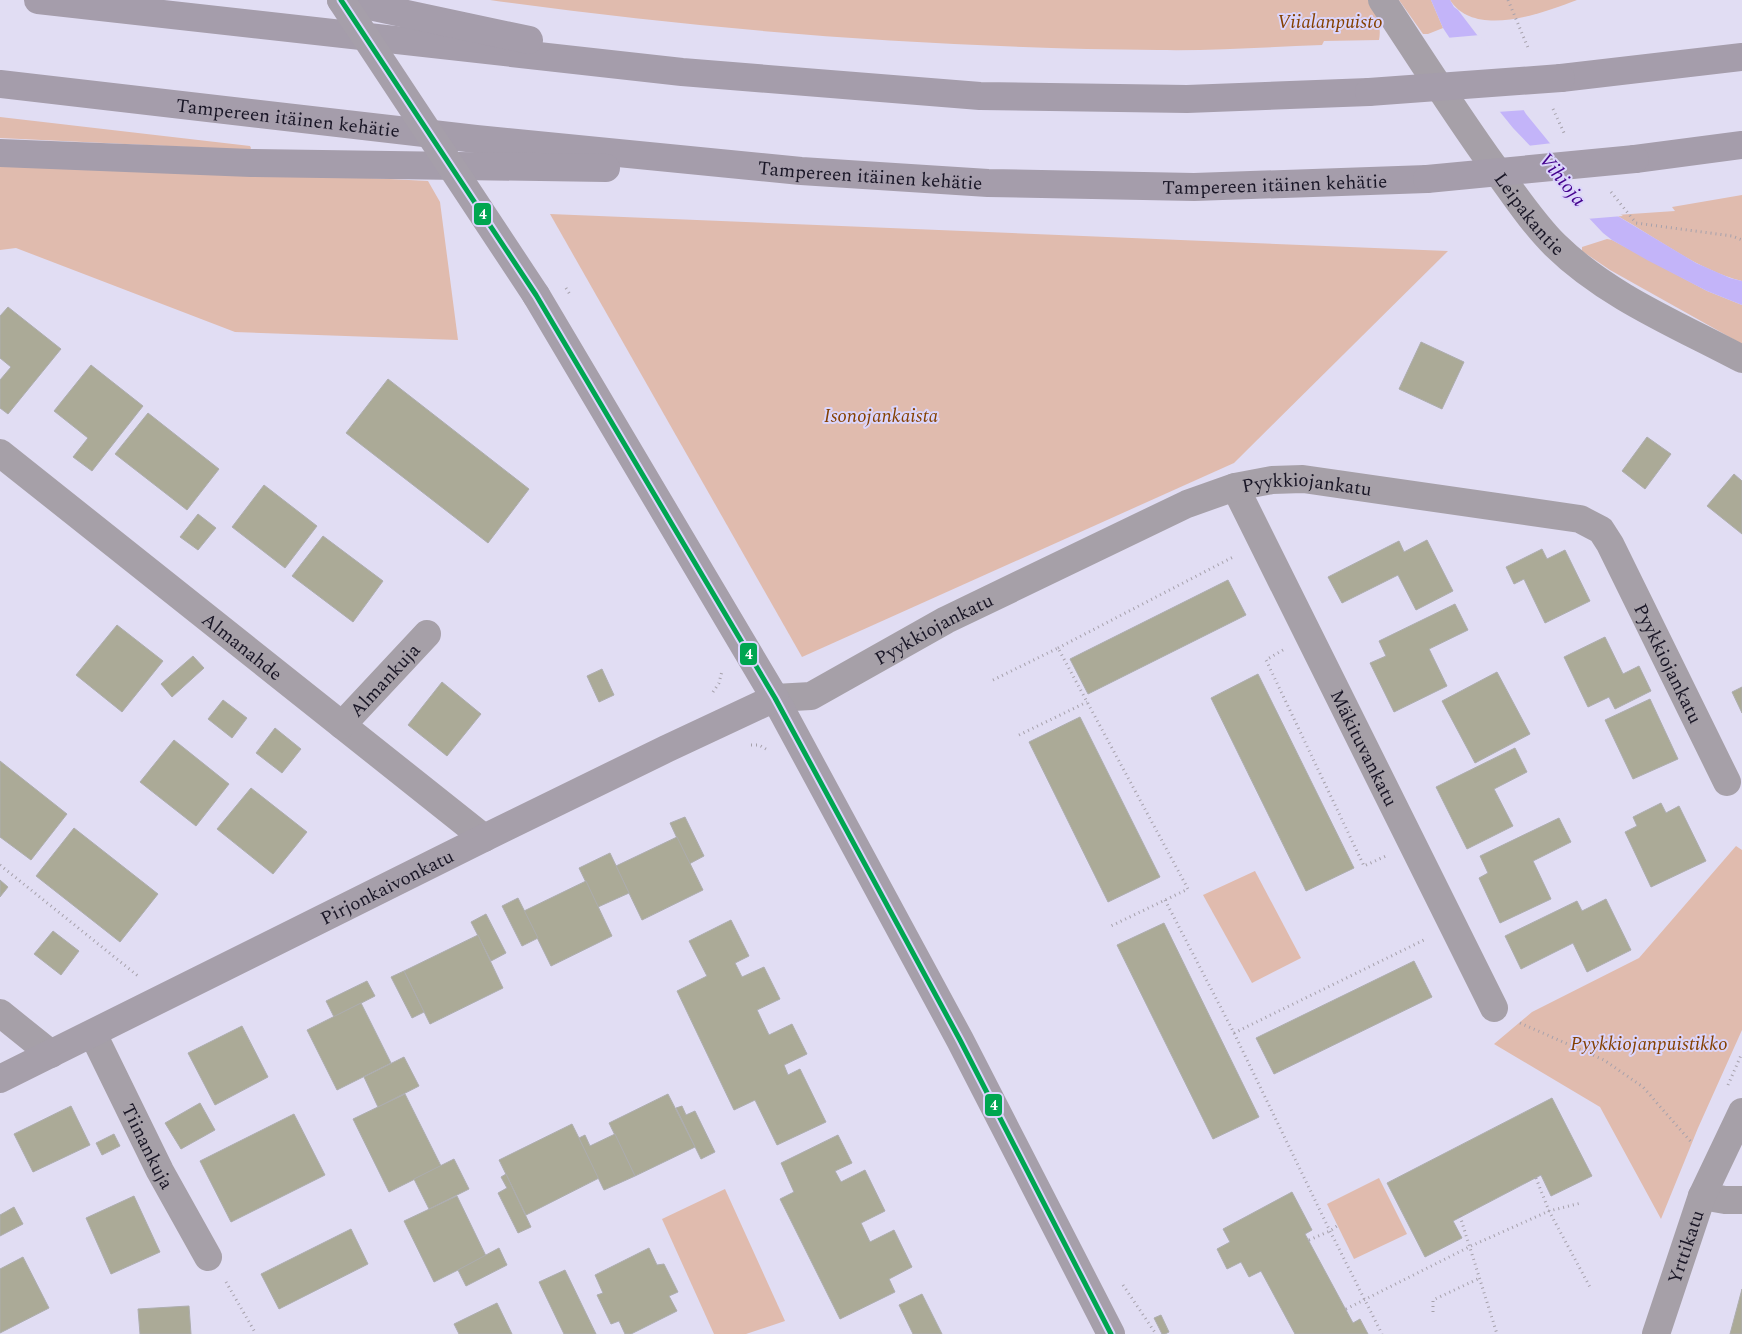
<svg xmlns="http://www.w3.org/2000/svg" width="1742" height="1334" font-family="Spectral,serif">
	<rect width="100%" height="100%" fill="#e1ddf3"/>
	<!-- green -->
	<g fill="#e0bbae">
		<path d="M 490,0 L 1368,0 C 1376,12 1382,25 1379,40 L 1324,41 L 1322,45 C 1267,47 1213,51 1158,50 C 935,48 711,31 490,0 Z"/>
		<polygon points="1399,0 1431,0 1443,28 1428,34 1423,34"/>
		<path d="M 1450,0 L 1577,0 C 1543,13 1475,39 1450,0 Z"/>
		<polygon points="0,117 250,146 251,148 250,150 0,138"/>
		<polygon points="0,162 160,167 428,181 440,202 458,340 235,332 16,248 0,250"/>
		<path d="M 1742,195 L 1742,281 C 1695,269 1658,238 1616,215 L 1675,211 L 1672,207 Z"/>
		<polygon points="550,214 1448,251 1234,463 802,657"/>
		<polygon points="1607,239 1612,240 1707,291 1742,305 1742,344 1610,270 1582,251 1582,247"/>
		<polygon points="1736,846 1742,850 1742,1030 1698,1128 1661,1219 1600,1107 1494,1044 1532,1012 1639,958"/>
		<polygon points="1255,871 1301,958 1252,983 1203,895"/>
		<polygon points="1379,1178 1407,1234 1354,1259 1327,1204"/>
		<polygon points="725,1189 785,1321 746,1334 714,1334 662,1219"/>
	</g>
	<!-- water -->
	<polygon fill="#c3b4f9" points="1431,0 1450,0 1454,7 1458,10 1484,44 1526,114 1589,191 1616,215 1696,263 1730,278 1742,281 1742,305 1707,291 1647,260 1612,240 1603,233 1587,216 1534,150 1513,128 1492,102 1443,28"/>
	<!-- pier -->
	<g fill="#e1ddf3">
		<polygon points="1480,35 1486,42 1527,110 1497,112 1446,38"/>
		<polygon points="1553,143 1591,189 1604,202 1623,216 1586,219 1527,146"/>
	</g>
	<!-- building -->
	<g fill="#abaa97" stroke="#adadae">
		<polygon points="8,307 61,349 8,414 0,408 0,380 11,367 0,358 0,316"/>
		<polygon points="1421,342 1464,362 1442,409 1399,389"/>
		<polygon points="91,365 143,406 92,471 73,457 88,438 54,411"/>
		<polygon points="388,379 529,489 488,543 346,433"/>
		<polygon points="148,413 219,469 187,510 115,454"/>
		<polygon points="1647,437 1671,454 1645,489 1622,471"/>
		<polygon points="1734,474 1742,481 1742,534 1707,506"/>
		<polygon points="264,485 317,526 285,568 232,527"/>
		<polygon points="198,514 216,528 198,550 180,537"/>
		<polygon points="323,536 383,581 353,622 292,576"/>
		<polygon points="1427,540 1453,591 1416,610 1398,575 1342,603 1328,577 1399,541 1404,552"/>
		<polygon points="1542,549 1547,559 1565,550 1590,601 1545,623 1524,579 1514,584 1506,567"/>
		<polygon points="1228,580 1246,615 1088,694 1070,659"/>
		<polygon points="1455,604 1468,630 1429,649 1447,686 1394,712 1370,663 1386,656 1379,641"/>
		<polygon points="117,625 163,661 122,712 76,675"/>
		<polygon points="1605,637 1623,674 1639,666 1651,691 1615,709 1609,697 1588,707 1564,657"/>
		<polygon points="193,656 204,668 172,697 161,684"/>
		<polygon points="602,669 614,695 599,702 587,676"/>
		<polygon points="1497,672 1530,734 1475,763 1442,701"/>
		<polygon points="1258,674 1354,868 1306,891 1211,698"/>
		<polygon points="442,682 481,714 447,756 408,725"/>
		<polygon points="1742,687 1742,713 1732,692"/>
		<polygon points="1650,699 1678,759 1633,779 1605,720"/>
		<polygon points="223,700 247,718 232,738 208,719"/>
		<polygon points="1080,717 1160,877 1108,902 1029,742"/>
		<polygon points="275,728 301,749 282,773 256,753"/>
		<polygon points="174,740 229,784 196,826 140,782"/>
		<polygon points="1515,748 1527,772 1494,789 1513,826 1467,849 1436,787"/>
		<polygon points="0,761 67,814 31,860 0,837"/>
		<polygon points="251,788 307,832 273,874 217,829"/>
		<polygon points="1661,803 1666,813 1679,806 1706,861 1651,887 1625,832 1637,826 1633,817"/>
		<polygon points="685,817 704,856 689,864 670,823"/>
		<polygon points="1559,818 1571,842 1533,861 1551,899 1500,923 1479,878 1488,873 1480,856"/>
		<polygon points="74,828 158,894 120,942 36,876"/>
		<polygon points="677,837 703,890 642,920 616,866"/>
		<polygon points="610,853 629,893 598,907 579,868"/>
		<polygon points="0,880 8,887 0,897"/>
		<polygon points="586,881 612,936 551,966 524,911"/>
		<polygon points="518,898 538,938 522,946 502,906"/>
		<polygon points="1606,899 1631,950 1587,972 1573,943 1521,969 1505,936 1577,901 1582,911"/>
		<polygon points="486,914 506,953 491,961 471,922"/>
		<polygon points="731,920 749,956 735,963 742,977 764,967 780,999 757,1010 769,1035 792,1024 807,1054 784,1065 788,1075 800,1069 826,1122 777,1145 755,1100 734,1110 677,991 707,976 689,941"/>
		<polygon points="1164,923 1259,1117 1213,1139 1117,945"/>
		<polygon points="53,931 79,951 61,975 34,954"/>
		<polygon points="478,935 503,988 430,1024 404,971"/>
		<polygon points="1414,961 1432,997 1274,1074 1256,1038"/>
		<polygon points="404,971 424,1012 412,1018 391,977"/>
		<polygon points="367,981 375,996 334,1017 326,1001"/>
		<polygon points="361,1003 391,1063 337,1090 307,1030"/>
		<polygon points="242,1026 268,1077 215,1105 188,1053"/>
		<polygon points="404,1057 419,1086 378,1107 364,1077"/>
		<polygon points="405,1094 441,1166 389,1192 353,1119"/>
		<polygon points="668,1094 695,1147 635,1176 609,1123"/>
		<polygon points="1552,1098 1592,1176 1551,1196 1541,1175 1453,1221 1462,1238 1425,1257 1387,1183"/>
		<polygon points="200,1103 215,1130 181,1149 165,1123"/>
		<polygon points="71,1106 90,1145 33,1172 14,1134"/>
		<polygon points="682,1106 686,1115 695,1111 715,1152 701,1159 676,1108"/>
		<polygon points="294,1114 325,1175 231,1222 200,1161"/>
		<polygon points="572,1124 599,1178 526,1215 499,1160"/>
		<polygon points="114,1134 120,1146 102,1155 96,1143"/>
		<polygon points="615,1134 635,1176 604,1190 579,1138 585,1135 590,1146"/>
		<polygon points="838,1135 852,1163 835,1171 841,1182 865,1170 885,1211 861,1223 870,1242 894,1230 912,1267 889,1279 895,1292 840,1319 780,1199 794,1192 781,1163"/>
		<polygon points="454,1159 469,1189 429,1209 414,1179"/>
		<polygon points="506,1174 531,1227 518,1233 498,1193 507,1188 501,1177"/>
		<polygon points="1292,1192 1312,1230 1305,1234 1353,1323 1360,1319 1368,1334 1295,1334 1261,1271 1249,1277 1241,1262 1227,1269 1217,1249 1230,1242 1223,1229"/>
		<polygon points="134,1196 160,1252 111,1274 86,1218"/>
		<polygon points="457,1196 486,1256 434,1282 404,1221"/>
		<polygon points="14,1207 23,1224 0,1236 0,1215"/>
		<polygon points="351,1229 368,1264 279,1309 261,1274"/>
		<polygon points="499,1248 507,1265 466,1286 458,1270"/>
		<polygon points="649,1248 657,1265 664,1264 678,1292 669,1296 677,1311 631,1334 625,1334 619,1321 611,1324 597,1295 603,1293 595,1275"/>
		<polygon points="23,1257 49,1308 0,1333 0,1269"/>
		<polygon points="565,1270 596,1334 564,1334 539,1282"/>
		<polygon points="1742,1289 1742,1334 1730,1334"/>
		<polygon points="922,1294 942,1334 913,1334 899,1305"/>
		<polygon points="497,1303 512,1334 459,1334 454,1324"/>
		<polygon points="189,1306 191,1334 140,1334 138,1309"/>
		<polygon points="1161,1315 1169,1332 1165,1334 1162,1334 1154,1318"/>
	</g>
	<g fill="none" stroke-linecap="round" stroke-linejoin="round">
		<!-- path -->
		<g stroke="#a6a1ab" stroke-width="3" stroke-dasharray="1 4" stroke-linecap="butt">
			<polyline points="1508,0 1529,50"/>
			<polyline points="1553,109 1565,135"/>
			<polyline points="1611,192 1636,223 1732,236 1742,240"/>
			<polyline points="1058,648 1235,556"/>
			<polyline points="1283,650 1266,660 1364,866 1386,856"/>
			<polyline points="993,680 1058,648 1188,889 1111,926"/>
			<polyline points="713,692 719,683 722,671"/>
			<polyline points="1019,735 1087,702"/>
			<polyline points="751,745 759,745 766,749"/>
			<polyline points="0,865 138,976"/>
			<polyline points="1165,900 1234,1033 1330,1231 1382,1334"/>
			<polyline points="1520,1023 1604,1060 1643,1087 1692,1143"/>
			<polyline points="1234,1033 1426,939"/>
			<polyline points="1728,1085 1742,1053"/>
			<polyline points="1536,1178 1549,1211 1591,1289"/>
			<polyline points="1460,1216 1497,1334"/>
			<polyline points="1309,1240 1330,1231 1337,1226"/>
			<polyline points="226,1282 256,1334"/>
			<polyline points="1123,1285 1156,1334"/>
			<polyline points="1346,1309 1471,1246 1549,1211 1581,1203"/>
			<polyline points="1433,1312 1433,1300 1480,1278"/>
		</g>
		<!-- street -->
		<g stroke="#a6a0a8" stroke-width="28">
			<path id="s1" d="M 1382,0 C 1419,56 1455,113 1494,167 C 1513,193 1532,222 1555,245 C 1607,296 1678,325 1742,359"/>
			<path id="s2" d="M 0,453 L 484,838"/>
			<path id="s3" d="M 1235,487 L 1494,1008"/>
			<path id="s4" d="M 775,698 L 811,696 L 946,620 L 1187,504 L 1235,487 L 1272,480 L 1303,479 L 1580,519 L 1601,530 L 1610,544 L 1727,782"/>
			<path id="s5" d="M 342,725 L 427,634"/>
			<polyline points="0,1013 51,1054"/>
			<path id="s6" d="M 93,1034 L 160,1171 L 208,1257"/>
			<polyline points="1702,1196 1725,1200 1742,1200"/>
			<path id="s7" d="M 1656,1334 L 1702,1196 L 1742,1112"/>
		</g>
		<!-- secondary -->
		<g stroke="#a69faa" stroke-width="28">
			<polyline points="536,295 775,698 960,1040 1111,1334"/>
			<path id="s8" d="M 0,1079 L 484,838 L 666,749 L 775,698"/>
		</g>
		<!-- highway -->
		<g stroke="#a59dab" stroke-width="28">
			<polyline points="38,0 682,72 980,96 1187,99 1369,92"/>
			<polyline points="341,0 529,40"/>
			<polyline points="1561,78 1742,57"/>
			<path id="s9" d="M 0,84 L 476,139 L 801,171 L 988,183 L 1194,187 L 1427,179"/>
			<polyline points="0,153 251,163 606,168"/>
			<polyline points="1635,159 1742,145"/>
		</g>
		<!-- path-bridge -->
		<polyline stroke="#a6a1ab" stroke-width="3" stroke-dasharray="1 4" stroke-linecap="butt" points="566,288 571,296"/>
		<!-- secondary-bridge -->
		<polyline stroke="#a69faa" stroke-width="28" points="341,0 536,295"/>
		<!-- highway-bridge -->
		<g stroke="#a59dab" stroke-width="28">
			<polyline points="1369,92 1561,78"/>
			<polyline points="1427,179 1635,159"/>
		</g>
		<defs>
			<polyline id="bus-1" points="341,0 536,295 775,698 960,1040 1111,1334"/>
		</defs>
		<!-- bus-1 casing -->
		<use href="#bus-1" stroke="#dbd5fb" stroke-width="9"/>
		<!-- bus-1 -->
		<use href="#bus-1" stroke="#00a651" stroke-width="5"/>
	</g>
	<g text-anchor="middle" stroke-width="4" stroke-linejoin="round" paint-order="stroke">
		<!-- park labels -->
		<g font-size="19" font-style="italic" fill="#844001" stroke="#dbd5fb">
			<text x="1330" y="28">Viialanpuisto</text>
			<text x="881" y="422">Isonojankaista</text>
			<text x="1649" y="1050">Pyykkiojanpuistikko</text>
		</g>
		<!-- street labels -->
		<g font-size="19" fill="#191626" stroke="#dbd5fb">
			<text dy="7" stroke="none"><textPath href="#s9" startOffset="290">Tampereen itäinen kehätie</textPath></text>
			<text dy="7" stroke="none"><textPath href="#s9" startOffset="875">Tampereen itäinen kehätie</textPath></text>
			<text dy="7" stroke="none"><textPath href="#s9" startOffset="1280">Tampereen itäinen kehätie</textPath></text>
			<text dy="7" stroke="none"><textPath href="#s1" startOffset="260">Leipakantie</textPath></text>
			<text dy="7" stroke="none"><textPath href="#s4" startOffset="582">Pyykkiojankatu</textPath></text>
			<text dy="7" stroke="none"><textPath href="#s4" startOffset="176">Pyykkiojankatu</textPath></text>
			<text dy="7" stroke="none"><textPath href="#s2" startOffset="310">Almanahde</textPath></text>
			<text dy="7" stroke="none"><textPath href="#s4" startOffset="1031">Pyykkiojankatu</textPath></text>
			<text dy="7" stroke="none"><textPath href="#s5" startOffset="62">Almankuja</textPath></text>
			<text dy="7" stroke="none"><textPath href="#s3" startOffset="291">Mäkituvankatu</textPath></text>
			<text dy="7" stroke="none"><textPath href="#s8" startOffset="432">Pirjonkaivonkatu</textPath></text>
			<text dy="7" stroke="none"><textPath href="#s6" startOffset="125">Tiinankuja</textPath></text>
			<text dy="7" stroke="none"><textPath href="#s7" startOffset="92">Yrttikatu</textPath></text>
		</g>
		<!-- water labels -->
		<g font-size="20" font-style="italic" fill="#44028e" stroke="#dbd5fb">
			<text transform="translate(1563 179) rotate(51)" y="7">Vihioja</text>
		</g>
	</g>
	<g stroke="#dbd5fb" stroke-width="2">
		<rect x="473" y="202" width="19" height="24" rx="5" fill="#00a651"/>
		<rect x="739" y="642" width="19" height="24" rx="5" fill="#00a651"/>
		<rect x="984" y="1093" width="19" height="24" rx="5" fill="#00a651"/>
	</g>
	<g font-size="14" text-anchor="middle" font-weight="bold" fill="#fff">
		<text x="483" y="219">4</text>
		<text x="749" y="659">4</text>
		<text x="994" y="1110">4</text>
	</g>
</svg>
